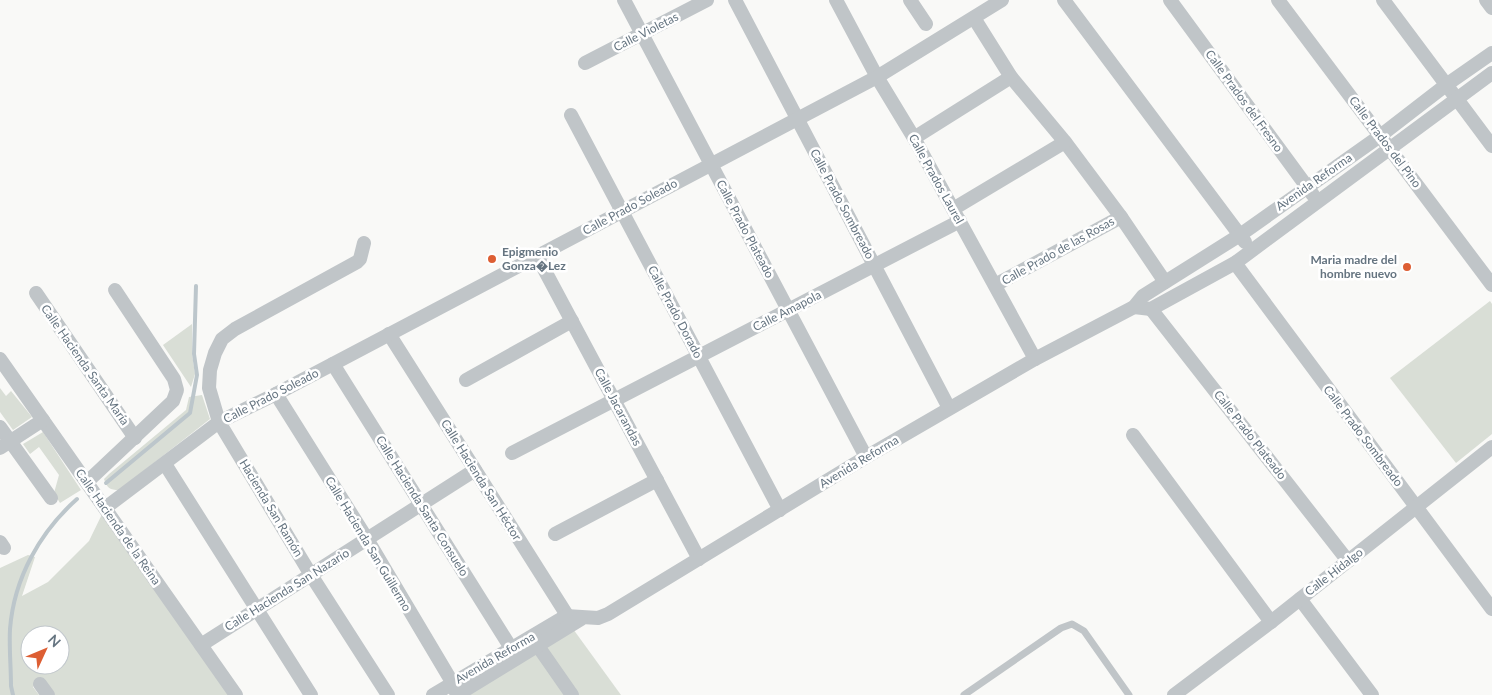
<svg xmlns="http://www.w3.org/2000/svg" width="1492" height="695" font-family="Lato,sans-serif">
	<rect width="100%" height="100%" fill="#f9f9f7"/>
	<!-- green -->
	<g fill="#d9ded6" fill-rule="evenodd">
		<polygon points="1490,301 1492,304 1492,434 1456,463 1390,378"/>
		<polygon points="192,324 192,354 195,374 191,387 163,345"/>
		<polygon points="0,388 6,396 11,391 32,417 13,430 0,412"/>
		<path d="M 202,395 L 210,419 L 119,490 C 110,490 107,488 104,479 L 109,474 L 186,410 L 189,397 Z"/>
		<polygon points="43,432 81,490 60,503 54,493 59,475 39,447 30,454 23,444"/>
		<path d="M 105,508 L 236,695 L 55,695 L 41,677 L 33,687 L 39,695 L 0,695 L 0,568 L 28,555 L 35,557 L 22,596 L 48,582 L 89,541 ZM 30,635 L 60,635 L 60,665 L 30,665 Z"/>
		<polygon points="568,622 621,695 452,695"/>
	</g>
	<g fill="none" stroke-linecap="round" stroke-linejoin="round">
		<!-- stream -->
		<g stroke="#bcc6cb" stroke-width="4">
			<polyline points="106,483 190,413 197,375 194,354 196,286"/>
			<path d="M 13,695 L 11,686 C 11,667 9,648 10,629 C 14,578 40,532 77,499"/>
		</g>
		<!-- lane -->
		<polyline stroke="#c0c5c8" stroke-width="7" points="964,695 1061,628 1072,624 1084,631 1129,695"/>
		<!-- street -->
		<g stroke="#c0c5c8" stroke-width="14">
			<polyline points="624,0 866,457"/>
			<polyline points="735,0 949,408"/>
			<polyline points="836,0 877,77 914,138 1035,359"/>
			<polyline points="910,0 926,24"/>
			<polyline points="1064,0 1245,242"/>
			<polyline points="1170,0 1313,195"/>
			<polyline points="1278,0 1492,285"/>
			<polyline points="1383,0 1492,146"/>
			<polyline points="1486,0 1492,8"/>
			<polyline points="974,18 1011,77 1065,142 1121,217 1165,282"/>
			<polyline points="585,63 707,0"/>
			<polyline points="571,115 780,510"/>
			<polyline points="914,138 1011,77"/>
			<polyline points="953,209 1065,142"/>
			<polyline points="364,243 360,259 357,262 235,329 222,339 215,353 210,370 209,388 219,422 311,575 388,695"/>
			<polyline points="537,256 699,559"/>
			<polyline points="1235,263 1492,609"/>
			<polyline points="995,285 1121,217"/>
			<polyline points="36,293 135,438"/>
			<polyline points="1134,307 1151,309 1235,263 1492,73"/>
			<polyline points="1151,309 1348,561"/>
			<polyline points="389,334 572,623"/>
			<polyline points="0,359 236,695"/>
			<polyline points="333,364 511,648"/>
			<polyline points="466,380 572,321"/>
			<polyline points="276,394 367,539 452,682 457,695"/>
			<polyline points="0,427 51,498"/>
			<polyline points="1133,435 1271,622"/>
			<polyline points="0,448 43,420"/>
			<polyline points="512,453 960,221"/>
			<polyline points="165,464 311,695"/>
			<polyline points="87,482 173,401 177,390 174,379 115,290"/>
			<polyline points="105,508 219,422 276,394 877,77 1002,0"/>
			<polyline points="555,534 657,480"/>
			<polyline points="0,542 4,548"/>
			<polyline points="1300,599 1372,695"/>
			<polyline points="533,639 572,695"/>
			<polyline points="201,645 475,470"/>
			<polyline points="40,684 48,695"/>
			<polyline points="433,695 566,616 598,618 608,614 866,457 1035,359 1134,307 1143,296 1240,235 1380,136 1446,85 1492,53"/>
			<polyline points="457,695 581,619"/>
			<polyline points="1174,695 1271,622 1492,447"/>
		</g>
	</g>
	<!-- markers -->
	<g fill="#dd5e33" stroke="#fff" stroke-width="2">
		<circle cx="492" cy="259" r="5"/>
		<circle cx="1407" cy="267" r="5"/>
	</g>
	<g text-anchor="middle" stroke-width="5" stroke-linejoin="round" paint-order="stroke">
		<!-- street labels -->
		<g font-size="12" fill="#657480" stroke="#fff">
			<text transform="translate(646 32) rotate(-27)" y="4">Calle Violetas</text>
			<text transform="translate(1244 101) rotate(54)" y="4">Calle Prados del Fresno</text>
			<text transform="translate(1385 142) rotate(53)" y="4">Calle Prados del Pino</text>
			<text transform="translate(936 179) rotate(61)" y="4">Calle Prados Laurel</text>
			<text transform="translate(1314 182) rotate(-35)" y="4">Avenida Reforma</text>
			<text transform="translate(842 204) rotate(62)" y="4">Calle Prado Sombreado</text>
			<text transform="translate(630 207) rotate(-28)" y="4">Calle Prado Soleado</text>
			<text transform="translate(745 229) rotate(62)" y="4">Calle Prado Plateado</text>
			<text transform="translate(1058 251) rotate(-29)" y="4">Calle Prado de las Rosas</text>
			<text transform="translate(787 311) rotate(-27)" y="4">Calle Amapola</text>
			<text transform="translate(675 312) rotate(62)" y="4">Calle Prado Dorado</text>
			<text transform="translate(85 365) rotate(55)" y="4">Calle Hacienda Santa María</text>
			<text transform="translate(271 396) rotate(-27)" y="4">Calle Prado Soleado</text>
			<text transform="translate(618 407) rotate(62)" y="4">Calle Jacarandas</text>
			<text transform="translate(1250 435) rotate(52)" y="4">Calle Prado Plateado</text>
			<text transform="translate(1363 436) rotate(53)" y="4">Calle Prado Sombreado</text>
			<text transform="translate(859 462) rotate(-31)" y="4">Avenida Reforma</text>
			<text transform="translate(481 480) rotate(58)" y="4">Calle Hacienda San Héctor</text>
			<text transform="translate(422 506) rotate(58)" y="4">Calle Hacienda Santa Consuelo</text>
			<text transform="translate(271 508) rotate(59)" y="4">Hacienda San Ramón</text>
			<text transform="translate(118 527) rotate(55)" y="4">Calle Hacienda de la Reina</text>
			<text transform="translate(368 544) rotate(59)" y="4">Calle Hacienda San Guillermo</text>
			<text transform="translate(1334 572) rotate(-38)" y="4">Calle Hidalgo</text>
			<text transform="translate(287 590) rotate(-32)" y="4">Calle Hacienda San Nazario</text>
			<text transform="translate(495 658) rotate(-30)" y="4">Avenida Reforma</text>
		</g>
		<!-- poi labels -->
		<g font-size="12" font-weight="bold" fill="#657480" stroke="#fff" text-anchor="start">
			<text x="502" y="256">Epigmenio<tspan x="502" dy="14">Gonza�Lez</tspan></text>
			<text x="1397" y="264" text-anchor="end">Maria madre del<tspan x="1397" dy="14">hombre nuevo</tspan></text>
		</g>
	</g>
	<!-- north arrow -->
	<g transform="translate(45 650) rotate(46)"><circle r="24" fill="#ffffff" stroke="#c1c7cc"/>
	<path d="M0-4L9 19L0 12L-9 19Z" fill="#dd5e33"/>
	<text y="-8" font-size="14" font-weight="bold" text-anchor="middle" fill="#657480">N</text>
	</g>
</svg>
